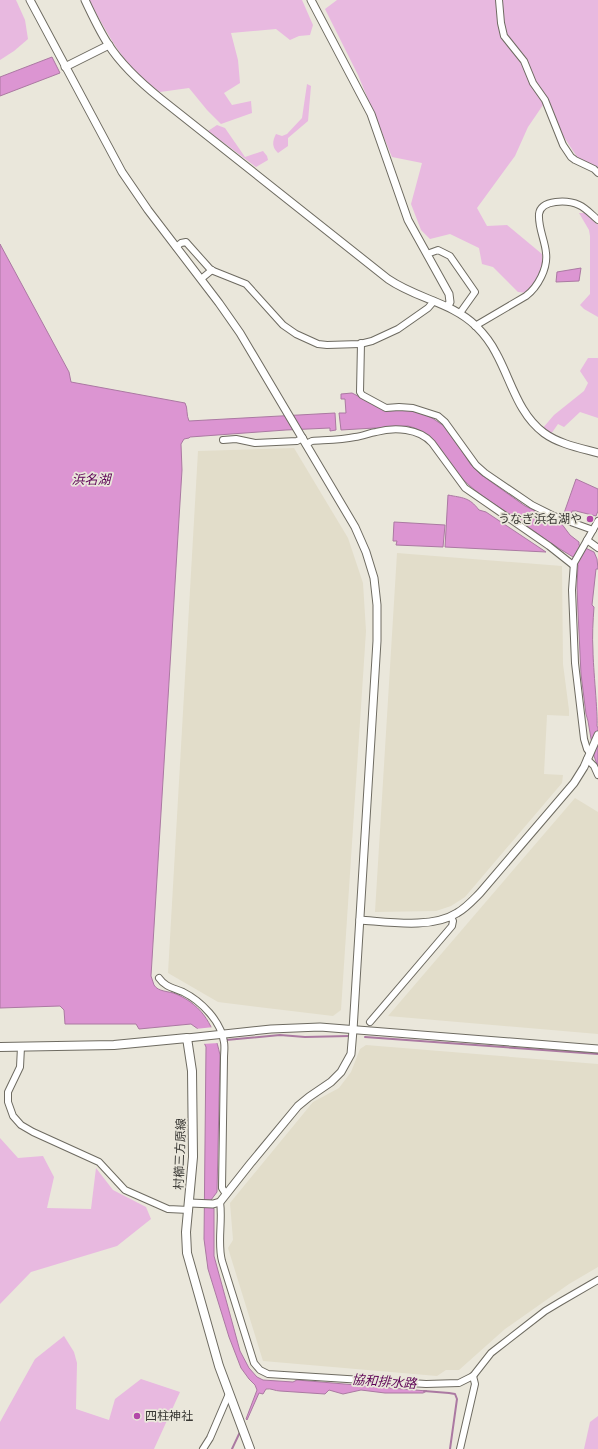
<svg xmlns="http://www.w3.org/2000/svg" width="598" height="1449" font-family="'PT Sans','Noto Sans JP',sans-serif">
	<rect width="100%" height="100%" fill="#eae7db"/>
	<!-- built -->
	<g fill="#e2ddca">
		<polygon points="294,448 348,538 363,583 366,631 341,1010 333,1016 218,1002 168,973 198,451"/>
		<polygon points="397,553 562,566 563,664 569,710 569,716 547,715 544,774 563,775 562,783 465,897 451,906 436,911 375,912"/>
		<polygon points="575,798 598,812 598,1034 388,1016"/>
		<polygon points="366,1045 598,1064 598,1267 569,1284 505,1329 459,1370 446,1370 437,1376 263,1361 228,1248 233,1240 230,1203 313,1102 339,1088 351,1072 360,1049"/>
	</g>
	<!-- green -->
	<g fill="#e8b9e0">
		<polygon points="0,0 16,0 25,20 28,39 14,51 0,60"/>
		<path d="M 89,0 L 302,0 L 313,25 L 310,35 L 299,36 L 290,40 L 276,29 L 231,33 L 238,60 L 240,83 L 224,93 L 232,105 L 251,101 L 252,113 L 221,124 L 207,110 L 189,88 L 160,92 C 153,87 145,81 138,75 C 118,54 103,26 89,0 Z"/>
		<polygon points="337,0 598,0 598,175 581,163 543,105 528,127 515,156 477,208 487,226 507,225 542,254 544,272 527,293 518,292 493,267 482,264 479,248 450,234 430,239 421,230 411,204 422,163 392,157 358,75 325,9"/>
		<path d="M 307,84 L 311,86 L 308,121 L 288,138 L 288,146 L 278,153 C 272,147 272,142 276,134 L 282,136 L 287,134 L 302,118 Z"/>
		<polygon points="217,125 225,128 245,157 263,151 267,156 268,160 256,167 208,131"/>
		<polygon points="579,213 585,213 598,225 598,317 584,309 580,305 590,294 590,236 589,230"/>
		<polygon points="588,358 598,358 598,418 580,412 564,427 558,424 551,434 542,429 554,415 584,391 588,383 580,371"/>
		<polygon points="0,1138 18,1158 43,1156 54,1177 47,1208 91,1209 96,1168 113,1190 146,1207 151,1219 117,1246 31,1272 0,1304"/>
		<polygon points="64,1336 74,1352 77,1363 76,1409 109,1420 115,1399 141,1379 180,1392 154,1449 0,1449 0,1422 35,1359"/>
		<polygon points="598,1416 598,1449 584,1449 590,1422"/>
	</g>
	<!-- water -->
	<g fill="#dc95d2" stroke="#ab79a2">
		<polygon points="52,57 60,73 0,96 0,77"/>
		<path d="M 0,244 L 69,372 L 71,382 L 185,403 C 188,408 186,415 189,421 L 335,413 L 336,430 L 330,431 L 330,428 L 286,430 L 190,437 L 189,438 L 184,439 L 181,444 L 182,470 L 151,976 C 152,979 153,982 154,985 C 158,992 169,991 176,994 C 204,1006 214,1027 220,1055 L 217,1192 L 211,1200 L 214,1209 L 214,1256 L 240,1351 L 249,1368 L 257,1377 L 263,1380 L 293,1382 L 297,1380 L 427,1391 L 423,1393 L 385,1393 L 361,1390 L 343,1394 L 329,1390 L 325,1394 L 280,1391 C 275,1391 271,1388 266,1389 L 263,1394 L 259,1393 L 247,1420 L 246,1419 L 257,1390 L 255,1385 L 249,1379 L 241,1368 L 229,1337 L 208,1269 L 204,1239 L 206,1047 L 198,1029 L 191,1024 L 139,1029 L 136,1024 L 65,1024 L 64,1010 L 60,1006 L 0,1008 Z"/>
		<polygon points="581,268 579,281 556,282 557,272"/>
		<path d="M 352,393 L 385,410 L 406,410 L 419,412 L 432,418 L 444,426 L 452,436 L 471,465 L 480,474 L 525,506 L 561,523 L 570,535 L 579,542 L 579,545 L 594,552 L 597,559 L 598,569 L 596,569 L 592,605 L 594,607 C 593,621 592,636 593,651 C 593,666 598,715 597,726 L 598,728 L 598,767 L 594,756 L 588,721 L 586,714 L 581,674 L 578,612 L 577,586 L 578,565 L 573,557 C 554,546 537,533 520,521 C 495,504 469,490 451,466 C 437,448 432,432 408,426 L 341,430 L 339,413 L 346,413 L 345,399 L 341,399 L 341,394 Z"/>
		<polygon points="576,479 598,489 598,511 596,516 576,511 572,511 570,518 563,516"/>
		<path d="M 448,495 C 463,498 469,497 479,510 L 486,512 L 546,552 L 445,547 Z"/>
		<polygon points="394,522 445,525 443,547 396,545 397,541 393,541"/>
	</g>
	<!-- pier -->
	<polygon fill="#eae7db" points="214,1027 219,1043 202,1044 197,1030 195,1029"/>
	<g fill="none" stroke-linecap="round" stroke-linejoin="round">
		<!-- stream -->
		<g stroke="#ab79a2" stroke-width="2">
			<polyline points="365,1037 598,1054"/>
			<polyline points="226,1040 280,1035 305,1037 349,1036"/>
			<polyline points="424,1391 449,1393 455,1394 457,1399 450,1449"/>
			<polyline points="232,1449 240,1432"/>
		</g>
		<defs>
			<g id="minor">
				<polyline points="499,0 501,23 504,36 524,61 533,83 545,100 563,145 571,157 575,160 594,169 598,173"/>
				<polyline points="176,247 181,243 186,242 211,270 246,284 283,325 296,334 318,344 327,345 360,344 372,341 398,329 428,308 434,301"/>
				<polyline points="427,254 438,250 450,256 475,292 460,313"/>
				<polyline points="201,279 212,270"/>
				<path d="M 475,326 L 526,296 C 538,287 548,268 546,253 C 545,240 538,228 539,214 C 541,199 568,200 579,205 C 586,208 592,215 598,220"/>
				<polyline points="361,343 360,392 362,395 386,408 399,407 413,408 438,416 445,422 476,465 485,473 532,505 554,516 593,530"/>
				<polyline points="223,440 236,439 255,443 297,441 303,438"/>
				<path d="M 306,444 L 312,441 C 326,440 341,440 355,437 C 363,436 369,433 376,432 C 394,427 419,428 432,443 L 465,488 L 549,546 L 573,565"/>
				<polyline points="587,540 598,548"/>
				<polyline points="590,753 587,749 584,739 575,663 572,590 574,563 598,521"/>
				<polyline points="587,759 594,766 598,775"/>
				<path d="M 159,978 C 165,987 174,988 183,992 C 201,1001 221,1021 224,1042 C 225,1047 224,1053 224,1058 L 222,1188 L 226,1194"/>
				<polyline points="370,1022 452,926 453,921 451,917"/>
				<polyline points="21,1047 20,1067 8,1092 8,1102 13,1116 21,1125 33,1132 99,1162 125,1190 168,1209 189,1210"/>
				<path d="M 220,1202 C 223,1221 217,1242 222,1261 L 254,1363 L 260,1370 L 268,1374 L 426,1384 L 459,1383 L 473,1376 L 491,1353 L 545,1311 L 560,1302 L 598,1280"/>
				<polyline points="203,1449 210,1438 228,1396 230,1395"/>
				<polyline points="460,1449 475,1384 473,1376"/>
			</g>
			<g id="tertiary">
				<polyline points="30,0 122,172 148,210 219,303 240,333 355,527 366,552 374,578 377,605 377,641 353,1030 351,1054 341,1072 331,1082 309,1097 298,1106 250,1164 220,1202 213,1204 190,1203"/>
				<path d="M 85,0 C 92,15 99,30 108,44 C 122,66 141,83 161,99 L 388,279 C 417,299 451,302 476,326 C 484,334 491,343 496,353 C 511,380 518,414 544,433 C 559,444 580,448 598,453"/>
				<polyline points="311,0 371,114 408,220 449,294 450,302 448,306"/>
				<polyline points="65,67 109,45"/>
				<path d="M 360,920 C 389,922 432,929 457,913 C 466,908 473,900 480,893 L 574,783 L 584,767 L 598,735"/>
				<polyline points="187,1038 271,1029 320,1027 598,1049"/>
			</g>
			<polyline id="secondary" points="0,1047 114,1045 187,1038 192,1071 193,1157 186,1232 187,1253 219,1366 250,1449"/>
		</defs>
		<!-- minor casing -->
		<use href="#minor" stroke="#6e6b61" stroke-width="8"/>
		<!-- tertiary casing -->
		<use href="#tertiary" stroke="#6e6b61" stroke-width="9"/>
		<!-- secondary casing -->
		<use href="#secondary" stroke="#6e6b61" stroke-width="10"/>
		<!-- minor -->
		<use href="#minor" stroke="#fff" stroke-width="6"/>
		<!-- tertiary -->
		<use href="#tertiary" stroke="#fff" stroke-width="7"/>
		<!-- secondary -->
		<use href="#secondary" stroke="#fff" stroke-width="8"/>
	</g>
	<!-- markers -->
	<g fill="#b347a8" stroke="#eae7db" stroke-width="1.5">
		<circle cx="590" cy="519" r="4"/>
		<circle cx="137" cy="1416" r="4"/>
	</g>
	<g text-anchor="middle" stroke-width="3.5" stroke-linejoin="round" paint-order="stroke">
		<!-- poi labels -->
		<g font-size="12" fill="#383733" stroke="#eae7db" text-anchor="end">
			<text x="582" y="523">うなぎ浜名湖や</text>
			<text x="145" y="1420" text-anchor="start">四柱神社</text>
		</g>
		<!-- street labels -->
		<g font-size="12" fill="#383733" stroke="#eae7db">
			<text transform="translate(180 1154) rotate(-88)" y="4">村櫛三方原線</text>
		</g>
		<!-- water labels -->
		<g font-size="13" font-style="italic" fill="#5e0557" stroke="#eae7db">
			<text x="91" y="484">浜名湖</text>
			<text transform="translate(384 1381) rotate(4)" y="5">協和排水路</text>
		</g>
	</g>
</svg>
